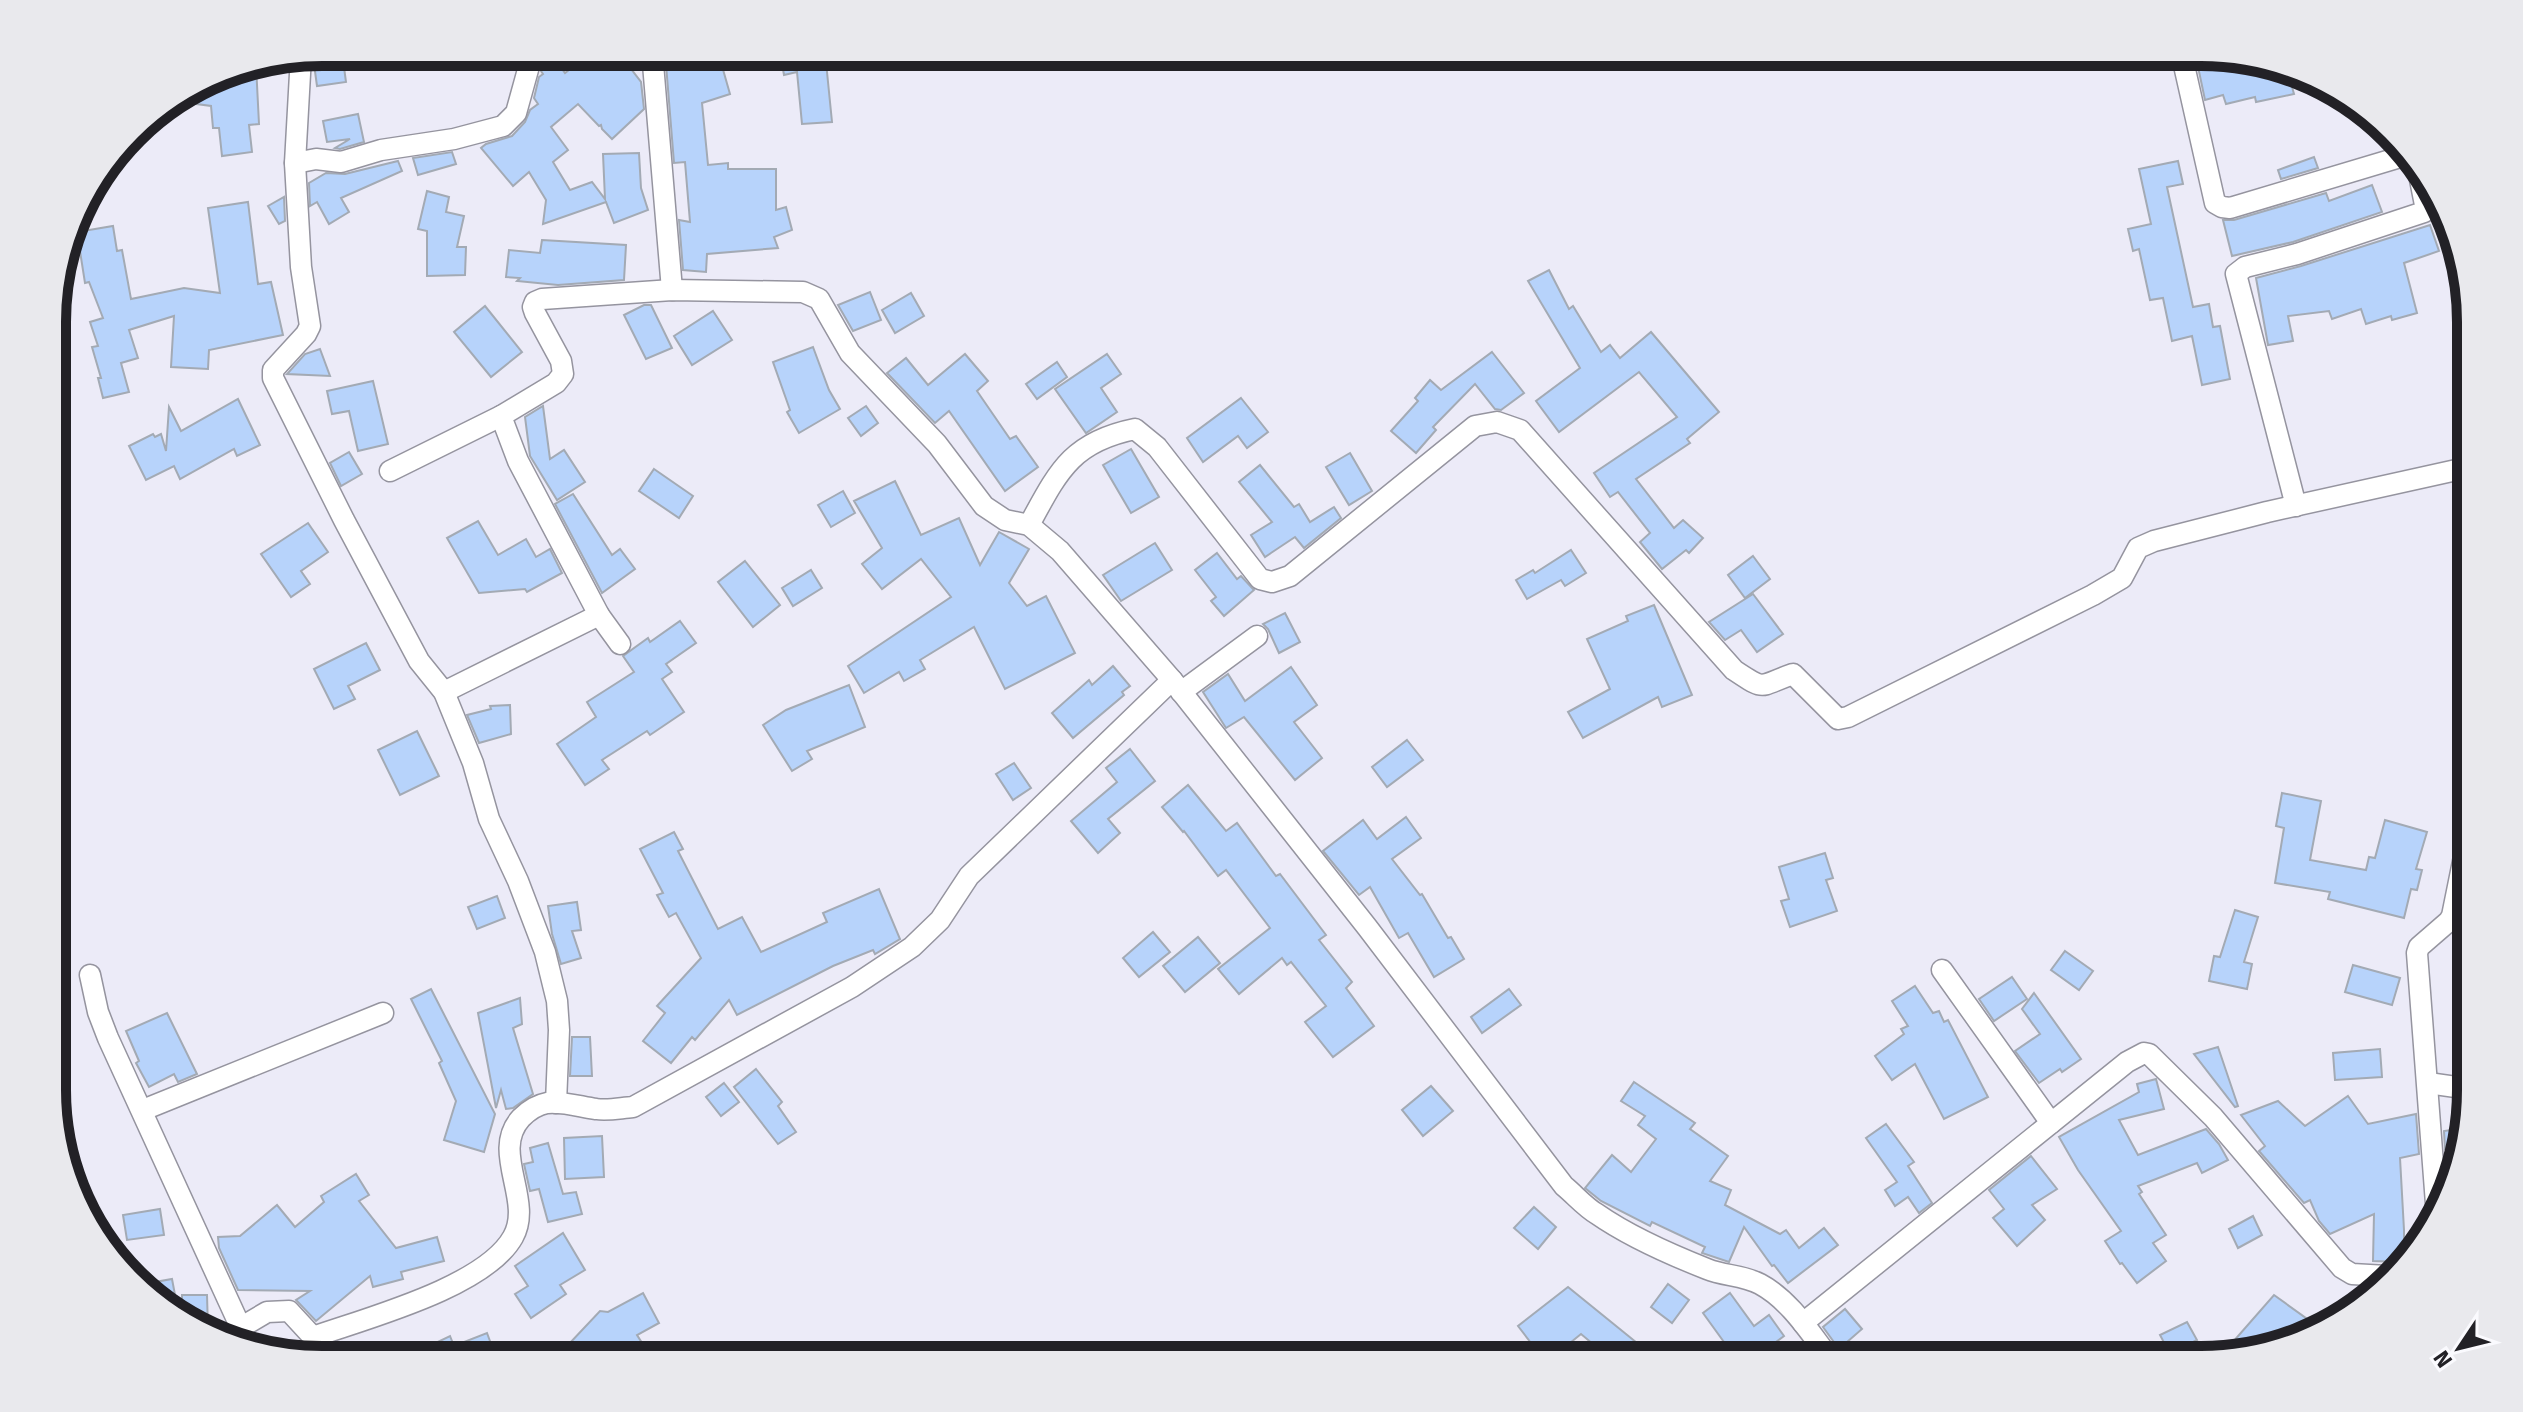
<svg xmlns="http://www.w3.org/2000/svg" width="2523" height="1412" font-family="'Fira Sans',sans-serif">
	<rect width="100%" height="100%" fill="#ecebf8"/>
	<!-- building -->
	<g fill="#b7d3fb" stroke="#a3aab4" stroke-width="2">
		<polygon points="592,52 618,52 641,82 644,109 612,139 602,129 601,125 599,126 578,104 551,127 568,150 553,162 570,190 592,182 605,199 603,154 639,153 641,188 648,210 614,223 606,202 543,224 546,200 529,172 513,186 481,148 486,144 512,136 525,122 530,110 538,104 534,98 539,77 543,74 541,71 550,57 552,55 565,73"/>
		<polygon points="665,52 697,52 699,65 720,59 730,94 702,103 708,165 728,163 728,169 776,169 776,210 786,207 792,230 774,237 778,248 707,254 706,272 683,270 679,220 690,222 685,162 674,163"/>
		<polygon points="780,52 825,52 832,122 802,124 797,72 784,75"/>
		<polygon points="2218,56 2289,76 2294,94 2256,102 2255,97 2226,104 2223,95 2205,100 2197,62"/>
		<polygon points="343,60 346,82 317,86 314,64"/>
		<polygon points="256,65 259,124 249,125 252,152 222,156 219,128 213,128 211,106 174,101 219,72"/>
		<polygon points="358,114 364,142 340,149 335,148 350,139 327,142 323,121"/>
		<polygon points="452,152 456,164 418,175 413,158"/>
		<polygon points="2314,157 2318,168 2281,179 2278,170"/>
		<polygon points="398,161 402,171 341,198 349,212 329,224 317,202 310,206 309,183 326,173 345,174"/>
		<polygon points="2178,161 2183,184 2167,187 2193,307 2209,304 2213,327 2220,326 2230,379 2202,385 2192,336 2172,341 2163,298 2150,300 2139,249 2133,251 2128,229 2151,224 2139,169"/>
		<polygon points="2372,185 2382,212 2293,242 2232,256 2223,220 2234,220 2326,193 2329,201"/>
		<polygon points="427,191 449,197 446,212 464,216 457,247 466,247 465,275 427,276 427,231 418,229"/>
		<polygon points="284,197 285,221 279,224 268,206"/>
		<polygon points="248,202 258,284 271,282 283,335 209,350 208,369 171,367 174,316 129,330 138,358 121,363 129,392 103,398 98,378 101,378 92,347 98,346 90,322 103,318 89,282 85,283 77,232 113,226 117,251 122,250 131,299 184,288 220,293 208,208"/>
		<polygon points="2430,225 2439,251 2404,263 2417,313 2392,320 2391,316 2366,324 2361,309 2332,319 2329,311 2288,316 2293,341 2268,345 2256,278 2301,266"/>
		<polygon points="542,240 626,245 624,280 558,285 517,281 520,278 506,277 509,250 540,253"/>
		<polygon points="1549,270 1569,309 1573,306 1601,352 1610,345 1620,358 1651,332 1719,412 1687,439 1690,443 1636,479 1674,528 1683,520 1703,538 1689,553 1686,550 1662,569 1640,542 1650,533 1618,492 1610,497 1594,473 1677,417 1639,372 1559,432 1536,401 1580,368 1528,281"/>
		<polygon points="870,292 881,320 853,331 838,305"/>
		<polygon points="911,293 924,316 895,333 882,310"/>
		<polygon points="644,305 651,305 672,348 646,359 624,315"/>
		<polygon points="485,306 522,352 491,377 454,332"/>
		<polygon points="713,311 732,340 692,365 674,336"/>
		<polygon points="813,347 829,390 840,409 799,433 787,412 790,410 773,362"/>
		<polygon points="320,349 330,376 287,374 305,354"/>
		<polygon points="1492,352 1524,393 1501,410 1495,409 1475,384 1433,427 1436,430 1416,453 1391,431 1418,401 1415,398 1430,380 1441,390"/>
		<polygon points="965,354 988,381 977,391 1010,439 1016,436 1038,467 1005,491 949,411 935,423 887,373 906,358 928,385"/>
		<polygon points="1107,354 1121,374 1101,388 1117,412 1086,433 1055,389"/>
		<polygon points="1057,362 1067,377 1037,399 1026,384"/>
		<polygon points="373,381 388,444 358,451 349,411 332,414 327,391"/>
		<polygon points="1241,398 1268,432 1247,448 1238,436 1203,462 1187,438"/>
		<polygon points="238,399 260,445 237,456 234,449 180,479 174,466 146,480 129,446 153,434 155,437 161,434 166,451 169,407 181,431"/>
		<polygon points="543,406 550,459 564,450 585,482 557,500 530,456 525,417"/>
		<polygon points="866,406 878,423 861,436 848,418"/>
		<polygon points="1131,449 1159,497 1131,513 1103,465"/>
		<polygon points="349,452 362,474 341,486 330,463"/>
		<polygon points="1350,453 1372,491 1349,505 1326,467"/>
		<polygon points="1260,465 1294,507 1299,504 1310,522 1334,507 1341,518 1304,548 1295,537 1265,557 1251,535 1272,522 1239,482"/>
		<polygon points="654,469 693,496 679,518 639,491"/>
		<polygon points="895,481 921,535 959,518 980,565 999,532 1029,549 1009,583 1027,606 1046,596 1075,653 1005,689 974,627 920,660 925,669 904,681 899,672 864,693 848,666 951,597 921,559 882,589 862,564 882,548 854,501"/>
		<polygon points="843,491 855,513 831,527 818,505"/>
		<polygon points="573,494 612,555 620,549 635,569 602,593 555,504"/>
		<polygon points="478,521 498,555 526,539 536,557 550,549 562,573 527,592 525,589 479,593 447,538"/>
		<polygon points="308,523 328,552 301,571 310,584 291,597 261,554"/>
		<polygon points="1155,543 1172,570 1121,601 1103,575"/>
		<polygon points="1571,550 1586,573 1565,586 1561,580 1527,599 1516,580 1533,570 1535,573"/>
		<polygon points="1217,553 1237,579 1241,576 1254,590 1224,616 1211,601 1216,597 1195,570"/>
		<polygon points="1753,556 1770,579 1745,598 1728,575"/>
		<polygon points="745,561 780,605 753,627 718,582"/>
		<polygon points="811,570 822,588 793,606 782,588"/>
		<polygon points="1753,594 1783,634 1757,652 1741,630 1725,640 1709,622"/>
		<polygon points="1654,605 1692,695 1662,707 1658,697 1583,738 1568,712 1610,689 1587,639 1628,621 1626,616"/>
		<polygon points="1285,613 1300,642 1279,653 1268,629 1263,624"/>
		<polygon points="680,621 696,643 666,664 672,672 662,679 684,712 650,735 647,731 602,760 609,769 585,785 557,744 596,717 587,702 634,672 623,656 648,638 650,642"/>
		<polygon points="366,643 380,670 348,686 355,699 334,709 314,669"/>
		<polygon points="1113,666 1130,686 1122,692 1124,695 1073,738 1052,713 1089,680 1092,685"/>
		<polygon points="1291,667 1317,705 1294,722 1322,758 1295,780 1244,717 1226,728 1203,692 1228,674 1245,701"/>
		<polygon points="849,685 865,727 807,751 812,759 792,771 763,725 786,710"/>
		<polygon points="510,705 511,734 479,743 467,715 491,709 490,706"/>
		<polygon points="417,731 439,776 400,795 378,750"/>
		<polygon points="1407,740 1423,760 1387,787 1372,767"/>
		<polygon points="1130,749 1155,781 1108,819 1120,833 1098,853 1071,821 1117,782 1106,768"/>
		<polygon points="1014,763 1031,788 1013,800 996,774"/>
		<polygon points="1188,785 1226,831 1237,823 1276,876 1280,874 1326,935 1319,940 1352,982 1346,988 1374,1026 1333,1057 1305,1022 1326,1006 1291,962 1287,965 1282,958 1239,994 1218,969 1270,928 1226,870 1218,876 1184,831 1183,832 1162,807"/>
		<polygon points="2282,793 2321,801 2310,860 2366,870 2369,857 2375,858 2385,820 2427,832 2416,869 2422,870 2417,890 2411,889 2404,918 2328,899 2330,892 2275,883 2284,828 2276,826"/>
		<polygon points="1406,817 1421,838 1392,859 1420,895 1422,894 1448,938 1451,937 1464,959 1434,977 1408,933 1399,938 1370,887 1359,895 1323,851 1363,820 1377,839"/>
		<polygon points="674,832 683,849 678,851 718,929 742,917 761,952 827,922 823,913 879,889 900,939 875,954 873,950 833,966 737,1015 729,1000 695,1040 692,1037 671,1063 643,1041 665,1013 657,1006 701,958 676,913 669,917 657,895 663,893 640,849"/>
		<polygon points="1825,853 1833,878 1826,880 1837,911 1790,927 1781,901 1789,899 1779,867"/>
		<polygon points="497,896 505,918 477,929 468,907"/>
		<polygon points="577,902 581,930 572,931 581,958 561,964 552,934 548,906"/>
		<polygon points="2235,910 2258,917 2244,962 2252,964 2247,989 2209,981 2214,956 2220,957"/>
		<polygon points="1153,932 1170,952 1139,977 1123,958"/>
		<polygon points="1198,937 1220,963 1185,992 1163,966"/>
		<polygon points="2065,951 2093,971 2079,990 2051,970"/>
		<polygon points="2353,965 2400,978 2392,1005 2345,992"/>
		<polygon points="2012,977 2027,999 1994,1021 1979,999"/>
		<polygon points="1915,986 1933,1013 1939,1011 1944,1022 1948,1020 1988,1097 1944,1119 1915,1064 1892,1080 1875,1056 1904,1034 1901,1029 1908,1026 1892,1001"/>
		<polygon points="431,989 495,1114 484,1152 444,1140 456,1101 439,1063 442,1061 411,999"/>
		<polygon points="1509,989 1521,1005 1482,1033 1471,1017"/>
		<polygon points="2034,993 2081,1059 2062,1072 2060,1069 2039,1083 2015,1051 2040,1034 2022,1009"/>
		<polygon points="520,998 522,1024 513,1028 533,1094 513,1108 506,1109 501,1090 496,1108 478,1013"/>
		<polygon points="167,1013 197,1074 178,1082 174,1074 149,1087 136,1063 139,1061 126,1031"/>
		<polygon points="572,1037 590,1037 592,1076 570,1076"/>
		<polygon points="2218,1047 2238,1106 2235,1107 2194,1054"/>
		<polygon points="2380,1049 2382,1077 2335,1080 2333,1053"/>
		<polygon points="756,1069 782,1102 778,1106 796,1132 778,1144 734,1087"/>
		<polygon points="2156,1079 2164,1109 2119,1120 2138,1155 2206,1129 2219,1144 2228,1160 2202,1173 2197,1163 2138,1186 2142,1192 2139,1194 2166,1235 2153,1243 2166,1261 2137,1283 2122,1263 2120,1264 2105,1241 2121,1231 2078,1170 2059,1137 2139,1092 2137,1084"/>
		<polygon points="1634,1082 1695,1123 1690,1129 1728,1156 1710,1181 1731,1190 1725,1205 1780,1234 1786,1230 1799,1248 1824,1228 1838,1245 1788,1283 1774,1265 1772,1266 1744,1227 1729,1262 1702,1253 1705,1247 1652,1222 1650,1226 1601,1201 1585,1188 1612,1155 1631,1172 1656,1139 1638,1125 1645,1116 1621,1101"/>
		<polygon points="724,1083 739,1102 721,1116 706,1097"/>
		<polygon points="1431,1086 1453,1111 1423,1136 1402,1110"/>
		<polygon points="2348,1096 2368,1124 2416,1114 2419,1154 2400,1158 2404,1230 2404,1258 2400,1262 2373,1261 2374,1214 2330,1234 2319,1221 2310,1200 2304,1203 2259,1151 2265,1146 2241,1115 2278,1101 2305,1126"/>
		<polygon points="1886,1124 1914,1162 1908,1166 1932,1203 1919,1213 1908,1197 1895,1206 1885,1190 1897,1182 1866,1138"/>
		<polygon points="2464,1128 2458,1147 2445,1149 2444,1131"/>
		<polygon points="602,1136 604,1177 565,1179 564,1138"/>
		<polygon points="548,1143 563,1194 576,1192 582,1214 548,1222 539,1189 530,1191 524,1164 533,1162 530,1148"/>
		<polygon points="2031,1156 2057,1189 2032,1205 2045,1220 2017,1246 1993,1218 2004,1209 1989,1190"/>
		<polygon points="356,1174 369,1195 359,1201 396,1248 437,1237 444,1261 401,1272 403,1279 373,1287 370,1276 316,1321 296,1300 310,1291 238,1290 219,1248 218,1237 240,1236 277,1205 295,1227 324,1202 321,1196"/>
		<polygon points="1534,1207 1556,1227 1538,1249 1514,1228"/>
		<polygon points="160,1209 164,1235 127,1240 123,1215"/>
		<polygon points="2253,1216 2262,1235 2238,1248 2229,1229"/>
		<polygon points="563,1233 585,1270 560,1285 566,1294 531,1318 515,1294 528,1286 515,1266"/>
		<polygon points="172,1279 179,1316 144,1284"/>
		<polygon points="1668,1284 1689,1300 1672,1323 1651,1307"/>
		<polygon points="1568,1287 1658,1360 1612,1360 1581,1334 1549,1360 1544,1360 1518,1326"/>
		<polygon points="643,1293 659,1323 637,1335 653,1360 583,1360 568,1345 600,1311 608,1312"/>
		<polygon points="1730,1293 1754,1326 1769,1315 1784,1336 1772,1345 1783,1360 1737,1360 1703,1313"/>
		<polygon points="182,1295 207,1295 208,1329 187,1324 182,1319"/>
		<polygon points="2274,1295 2317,1326 2218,1359"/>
		<polygon points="1845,1309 1862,1329 1839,1349 1823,1327"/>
		<polygon points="2187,1322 2197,1340 2170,1354 2160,1335"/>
		<polygon points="487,1333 497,1360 400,1360 450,1336 454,1346"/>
	</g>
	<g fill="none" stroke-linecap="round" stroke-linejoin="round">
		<defs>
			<g id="minor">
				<polyline points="652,52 672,290"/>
				<polyline points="2181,52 2215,203 2222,207 2230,208 2407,155"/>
				<polyline points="301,56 295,163 316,159 341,162 381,150 454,139 503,126 516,113 529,66 538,52"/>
				<polyline points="295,163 301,267 310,326 306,334 273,370 273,378 344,520 419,661 444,692 473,763 489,819 518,881 545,952 557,1001 559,1030 556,1103"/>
				<polyline points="390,471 501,416"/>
				<polyline points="2296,506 2236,274 2245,267 2297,254 2424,212 2426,210 2417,164"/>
				<path d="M 1029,525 C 1058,472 1071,442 1135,429 L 1157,447 L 1260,579 L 1272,582 L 1290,576 L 1475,426 L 1497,422 L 1520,430 L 1734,670 C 1767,692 1758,686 1793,674 L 1838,719 L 1848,717 L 2093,595 L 2122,578 L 2138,548 L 2154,541 L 2267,512 L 2470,467"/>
				<path d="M 620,644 L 599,615 L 518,461 L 501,416 L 556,383 L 563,374 L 561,361 L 535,313 L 533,307 L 535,302 L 542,299 L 672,290 L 803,292 L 819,299 L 850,353 L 937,444 L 984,506 L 1005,520 L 1029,525 L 1060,551 L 1172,680 L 1367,927 L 1564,1186 C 1575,1195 1585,1207 1597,1214 C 1630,1237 1669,1254 1707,1269 C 1724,1276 1743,1275 1760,1284 C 1790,1300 1810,1333 1831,1360"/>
				<polyline points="444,692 599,615"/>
				<polyline points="1181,692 1257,636"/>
				<polyline points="1942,970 2051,1123"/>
				<polyline points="90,975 98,1012 108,1038 240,1326"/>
				<polyline points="2428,1083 2470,1089"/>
				<polyline points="143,1110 383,1013"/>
				<polyline points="2437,1217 2417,953 2419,947 2449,921 2452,916 2470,827"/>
				<polyline points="1803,1323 2127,1062 2144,1053 2149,1054 2213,1117 2342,1268 2352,1274 2387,1276"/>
				<polyline points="228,1335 267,1312 289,1311 313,1337 322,1360"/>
				<path d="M 313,1337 C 367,1318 485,1287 513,1237 C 534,1200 490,1152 521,1118 C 529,1110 536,1105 547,1103 C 563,1101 581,1107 596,1109 C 608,1111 620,1108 633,1107 L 852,987 L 912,947 L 940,920 L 969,876 L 1172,680"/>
			</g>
		</defs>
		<!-- minor casing -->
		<use href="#minor" stroke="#95949f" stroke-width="23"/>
		<!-- minor -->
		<use href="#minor" stroke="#fff" stroke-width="20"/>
	</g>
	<!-- crop -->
	<path d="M0 0H2523V1412H0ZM322 66H2201A256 256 0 0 1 2457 322V1090A256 256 0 0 1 2201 1346H322A256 256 0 0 1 66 1090V322A256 256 0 0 1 322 66Z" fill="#e9e9ed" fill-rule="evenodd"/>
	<path fill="none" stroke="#222126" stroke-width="10" d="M322 66H2201A256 256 0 0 1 2457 322V1090A256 256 0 0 1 2201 1346H322A256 256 0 0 1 66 1090V322A256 256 0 0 1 322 66Z"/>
	<!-- north arrow -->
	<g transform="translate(2459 1348) rotate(235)" stroke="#fafafe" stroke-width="6" paint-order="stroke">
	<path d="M0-6L14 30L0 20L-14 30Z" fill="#222126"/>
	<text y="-12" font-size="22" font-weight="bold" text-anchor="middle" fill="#222126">N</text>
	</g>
</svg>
